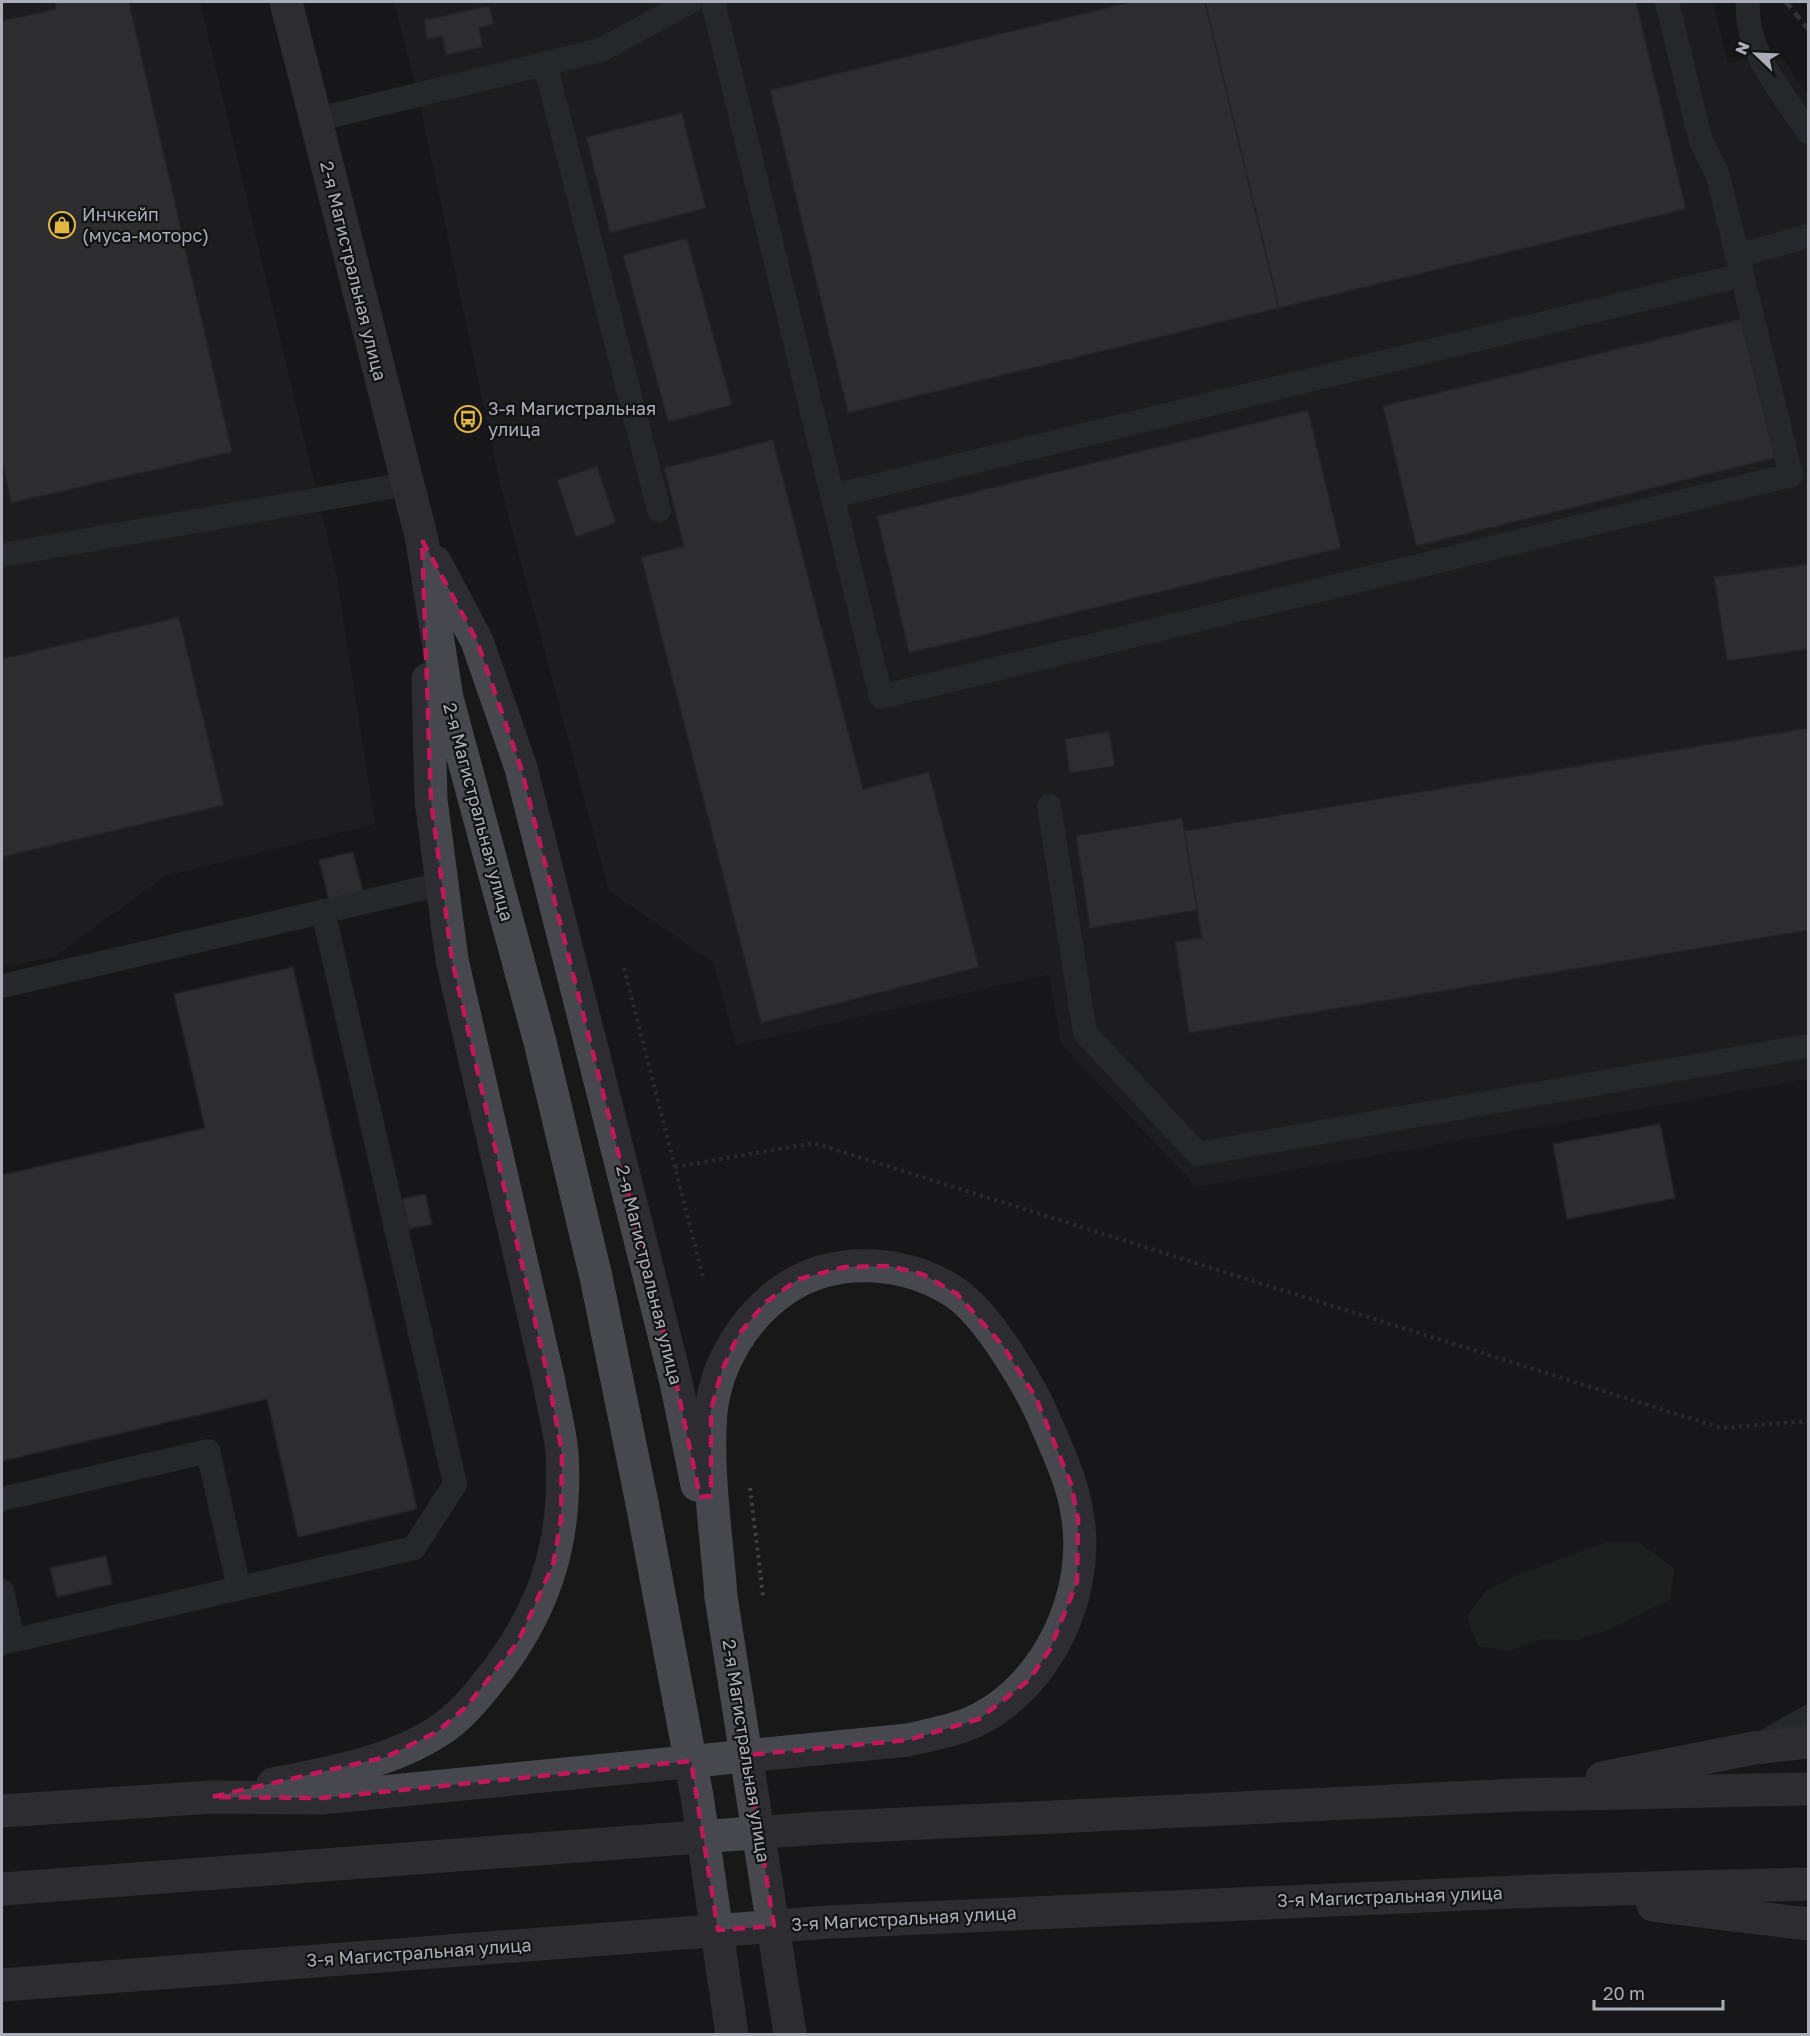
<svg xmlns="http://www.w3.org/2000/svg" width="1810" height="2036" font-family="'Golos Text',sans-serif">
	<rect width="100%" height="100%" fill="#181819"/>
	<!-- built -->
	<g fill="#242426">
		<polygon points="2,2 200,2 336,573 375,824 165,876 55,956 2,968"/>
		<polygon points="394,2 1713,2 1728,63 1778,52 1808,94 1808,1079 1197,1187 1061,1044 1049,974 736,1045 713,962 609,891 501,488 418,95"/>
	</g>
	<!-- green -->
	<polygon fill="#242c25" points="1607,1542 1638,1542 1674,1568 1670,1600 1607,1630 1576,1640 1541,1639 1510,1651 1478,1646 1467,1616 1487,1590 1518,1575"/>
	<!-- building -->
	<g fill="#47484c" stroke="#323235" stroke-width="1.5">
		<polygon points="55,2 129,2 232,452 11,503 2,460 2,21 56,9"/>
		<polygon points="1131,2 1205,2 1279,308 848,413 770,90"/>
		<polygon points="1205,2 1636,2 1686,209 1279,308"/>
		<polygon points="489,6 494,24 479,28 483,47 446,55 442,36 427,39 424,20"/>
		<polygon points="682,113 706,208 610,233 586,137"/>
		<polygon points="687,238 732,405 668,422 623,255"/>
		<polygon points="1741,319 1775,458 1416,546 1383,406"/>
		<polygon points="1308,410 1341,548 909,653 877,516"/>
		<polygon points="773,440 863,789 929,772 979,967 761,1023 641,557 684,546 664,468"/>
		<polygon points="597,466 616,523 576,537 557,480"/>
		<polygon points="1808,564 1808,649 1727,661 1714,577"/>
		<polygon points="179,617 224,805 2,857 2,659"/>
		<polygon points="1808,728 1808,930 1189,1033 1175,942 1202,938 1184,831"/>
		<polygon points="1109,731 1115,766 1070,773 1065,739"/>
		<polygon points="1182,818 1197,910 1090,928 1076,836"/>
		<polygon points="353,852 363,892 329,900 319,860"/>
		<polygon points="293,967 417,1509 298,1537 267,1399 2,1461 2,1175 205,1128 174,994"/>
		<polygon points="1660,1124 1675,1198 1567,1219 1553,1144"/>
		<polygon points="425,1194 432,1224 409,1229 402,1199"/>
		<polygon points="106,1556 112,1584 57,1597 50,1568"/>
	</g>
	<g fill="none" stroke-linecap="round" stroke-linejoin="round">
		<!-- path -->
		<g stroke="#3f4045" stroke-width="4" stroke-dasharray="3 4.5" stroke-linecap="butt">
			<polyline points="624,968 703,1277"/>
			<polyline points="675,1167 814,1143 1721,1428 1808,1421"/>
		</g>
		<!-- lane -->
		<g stroke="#393a3e" stroke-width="24">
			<polyline points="713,2 881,697 1791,475 1742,275 833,496"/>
			<polyline points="1667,2 1700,138 1718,176 1742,275"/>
			<path d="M 1748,2 C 1744,51 1783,93 1808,132"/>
			<polyline points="545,64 659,510"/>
			<polyline points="315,120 601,50 690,2"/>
			<polyline points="1737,256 1808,236"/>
			<polyline points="2,555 407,484"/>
			<polyline points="1049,806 1085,1033 1198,1154 1808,1046"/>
			<polyline points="2,986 442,884"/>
			<polyline points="2,1499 208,1451 239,1588"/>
			<polyline points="2,1591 13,1640"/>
			<polyline points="2,1643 414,1548 455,1484 323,911"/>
			<polyline points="1764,1742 1808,1717"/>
		</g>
		<!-- secondary -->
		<g stroke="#47484e" stroke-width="33">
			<polyline points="286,2 422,540 447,698 540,1042 596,1277 642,1503"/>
			<polyline points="435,562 477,641 521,768 676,1382 697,1485"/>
			<polyline points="1602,1778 1754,1748 1808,1742"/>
			<path d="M 273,1784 C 328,1773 389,1763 437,1732 C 462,1717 482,1690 500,1667 C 548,1602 567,1535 562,1453 C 560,1430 553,1405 549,1382 L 452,960 L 431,800 L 428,679"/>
			<path d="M 2,1811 L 212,1797 L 321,1798 L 908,1740 C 932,1734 959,1730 981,1718 C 1049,1682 1089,1594 1078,1519 C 1074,1486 1060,1456 1047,1426 C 1032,1389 988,1314 954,1292 C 905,1260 835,1255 785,1289 C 745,1316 716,1364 711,1412 C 706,1473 717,1537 721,1597"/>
			<polyline points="2,1889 819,1828 1518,1795 1808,1789"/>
			<polyline points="1653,1905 1808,1924"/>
			<polyline points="2,1985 829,1922 1538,1891 1808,1884"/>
		</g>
		<!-- rail -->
		<polyline stroke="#525359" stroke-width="4.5" stroke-dasharray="8 6" stroke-linecap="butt" points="1786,2 1808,29"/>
		<!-- path-bridge -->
		<polyline stroke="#3f4045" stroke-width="4" stroke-dasharray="3 4.5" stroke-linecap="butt" points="750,1488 763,1596"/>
		<!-- secondary-bridge -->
		<g stroke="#47484e" stroke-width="33">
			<polyline points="642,1503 697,1796 732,2034"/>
			<polyline points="721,1597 790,2034"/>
		</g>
	</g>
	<!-- marked area -->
	<path d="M0 0H1810V2036H0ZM 422,540 L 477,641 L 521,768 L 676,1382 L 700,1497 L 711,1496 L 711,1410 L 722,1370 L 739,1334 L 766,1302 L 799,1279 L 845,1267 L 889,1266 L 922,1274 L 957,1294 L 1003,1346 L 1036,1398 L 1071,1484 L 1078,1519 L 1077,1582 L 1050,1649 L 1029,1680 L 979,1719 L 908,1740 L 747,1755 L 774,1926 L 718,1930 L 691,1761 L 321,1798 L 212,1797 L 386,1757 L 437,1732 L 467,1706 L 518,1642 L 553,1565 L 561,1520 L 562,1453 L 549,1382 L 452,960 L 431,800 Z" fill="#181819" fill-opacity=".55" fill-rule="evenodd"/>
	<path fill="none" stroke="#c2185b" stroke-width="4.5" stroke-dasharray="12 8" stroke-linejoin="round" d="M 422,540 L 477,641 L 521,768 L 676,1382 L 700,1497 L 711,1496 L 711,1410 L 722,1370 L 739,1334 L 766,1302 L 799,1279 L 845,1267 L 889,1266 L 922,1274 L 957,1294 L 1003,1346 L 1036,1398 L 1071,1484 L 1078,1519 L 1077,1582 L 1050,1649 L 1029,1680 L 979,1719 L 908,1740 L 747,1755 L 774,1926 L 718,1930 L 691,1761 L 321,1798 L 212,1797 L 386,1757 L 437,1732 L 467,1706 L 518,1642 L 553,1565 L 561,1520 L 562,1453 L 549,1382 L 452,960 L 431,800 Z"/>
	<!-- icons -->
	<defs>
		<symbol id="shop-ring" viewBox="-11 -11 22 22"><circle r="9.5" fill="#131314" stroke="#e3b746" stroke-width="1.5"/><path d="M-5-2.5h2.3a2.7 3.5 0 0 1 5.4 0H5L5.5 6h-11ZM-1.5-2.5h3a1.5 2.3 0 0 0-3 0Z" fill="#e3b746"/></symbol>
		<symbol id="bus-ring" viewBox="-11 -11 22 22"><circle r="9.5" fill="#131314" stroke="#e3b746" stroke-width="1.5"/><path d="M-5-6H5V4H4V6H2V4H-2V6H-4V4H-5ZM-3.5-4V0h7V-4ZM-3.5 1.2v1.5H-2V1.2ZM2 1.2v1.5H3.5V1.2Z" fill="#e3b746"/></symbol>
	</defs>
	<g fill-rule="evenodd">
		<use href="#shop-ring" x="47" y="210" width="30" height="30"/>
		<use href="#bus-ring" x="453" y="404" width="30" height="30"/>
	</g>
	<g text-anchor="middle" stroke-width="4.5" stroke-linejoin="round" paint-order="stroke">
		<!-- poi labels -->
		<g font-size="18" fill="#abaeb8" stroke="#131314" text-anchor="start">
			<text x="82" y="221">Инчкейп<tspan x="82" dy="21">(муса-моторс)</tspan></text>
			<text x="488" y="415">3-я Магистральная<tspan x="488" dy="21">улица</tspan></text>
		</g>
		<!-- street labels -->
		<g font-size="18" fill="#abaeb8" stroke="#131314">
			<text transform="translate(353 271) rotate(76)" y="6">2-я Магистральная улица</text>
			<text transform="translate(478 812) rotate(75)" y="6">2-я Магистральная улица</text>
			<text transform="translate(649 1275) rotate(76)" y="6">2-я Магистральная улица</text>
			<text transform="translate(746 1751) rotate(81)" y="6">2-я Магистральная улица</text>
			<text transform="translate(1390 1897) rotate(-2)" y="6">3-я Магистральная улица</text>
			<text transform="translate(904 1919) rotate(-3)" y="6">3-я Магистральная улица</text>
			<text transform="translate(419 1953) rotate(-4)" y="6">3-я Магистральная улица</text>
		</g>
	</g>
	<!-- border -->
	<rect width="1810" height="2036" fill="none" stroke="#abaeb8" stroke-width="6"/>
	<!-- north arrow -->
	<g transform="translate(1756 54) rotate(293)" stroke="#131314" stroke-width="4.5" paint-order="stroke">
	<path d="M0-4.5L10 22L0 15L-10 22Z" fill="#abaeb8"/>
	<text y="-9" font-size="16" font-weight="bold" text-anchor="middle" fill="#abaeb8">N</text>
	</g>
	<!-- scale -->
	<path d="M1594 2000v9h129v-9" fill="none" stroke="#abaeb8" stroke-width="3"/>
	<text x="1603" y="2000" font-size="18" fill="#abaeb8" stroke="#131314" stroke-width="4.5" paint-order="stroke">20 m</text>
</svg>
